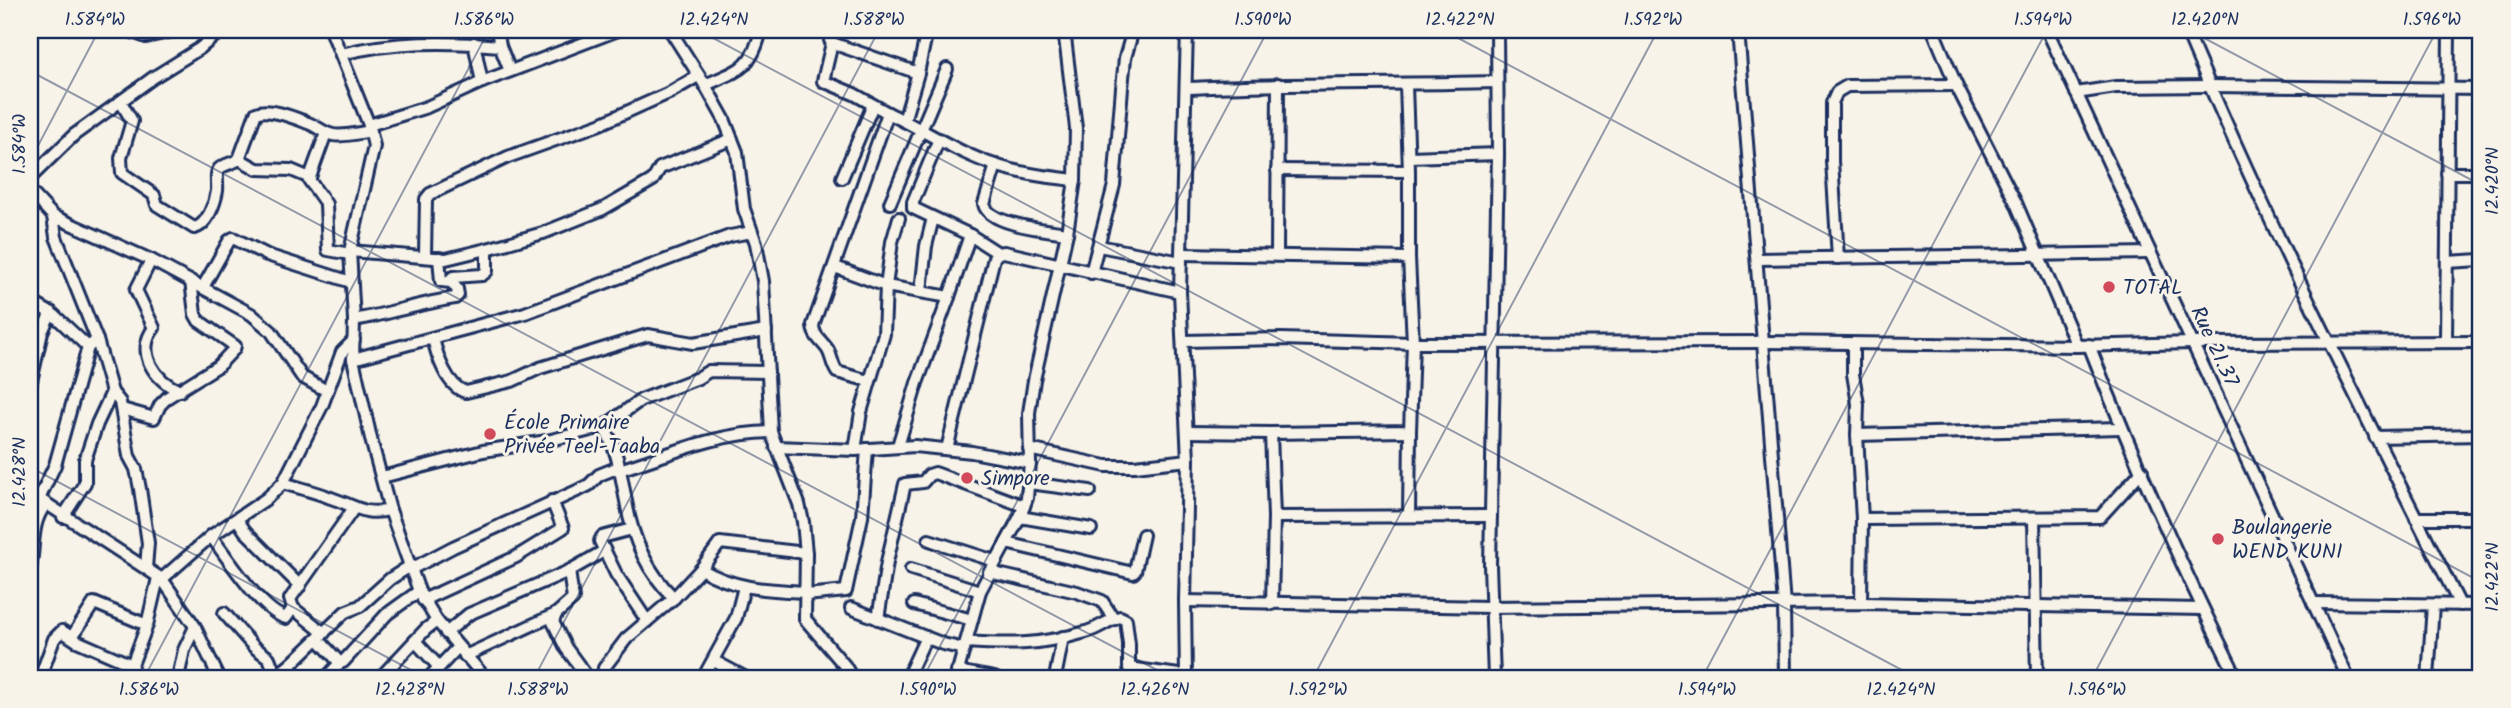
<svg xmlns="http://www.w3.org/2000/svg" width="2511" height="708" font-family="Kalam,sans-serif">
	<rect width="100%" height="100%" fill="#f7f3e8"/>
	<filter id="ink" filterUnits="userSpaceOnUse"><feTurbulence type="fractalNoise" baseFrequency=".0143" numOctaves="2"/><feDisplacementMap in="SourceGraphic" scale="14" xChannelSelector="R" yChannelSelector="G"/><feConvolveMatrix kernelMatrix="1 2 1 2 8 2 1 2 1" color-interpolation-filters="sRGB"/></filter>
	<g filter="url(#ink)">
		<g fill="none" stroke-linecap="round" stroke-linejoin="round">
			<defs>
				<g id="street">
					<polyline points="127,30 146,37 178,30"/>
					<polyline points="331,30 369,125 374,146 350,251 354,320 353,359 372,443 390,510 419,591 437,621 485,678"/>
					<polyline points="497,30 500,46 510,71"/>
					<polyline points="670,30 705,85 724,119 737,152 744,209 756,243 763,281 771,432 799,504 803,522 806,553 805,619 845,666 852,678"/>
					<polyline points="832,30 830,40 832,43 918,73"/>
					<polyline points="1738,30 1784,605 1785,678"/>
					<polyline points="1933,30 1956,85 2016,203 2077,346"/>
					<polyline points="2047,30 2348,678"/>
					<path d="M 2186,30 C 2268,226 2365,415 2460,605"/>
					<polyline points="474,43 482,82"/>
					<polyline points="832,43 823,81 854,94 888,113"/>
					<path d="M 341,54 C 394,41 446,41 500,46"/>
					<path d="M 705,85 C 739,70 752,69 761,30"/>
					<path d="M 1187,88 C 1290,83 1393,85 1497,82"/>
					<polyline points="2076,93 2116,87 2210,86 2481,89"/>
					<path d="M 121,102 L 132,121 L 121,158 L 122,173 L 154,195 L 157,205 L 194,228 C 207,226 215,203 217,191 C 218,185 215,174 219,169 C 222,165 234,163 239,159 L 256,113 C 269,107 295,118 308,123 C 317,126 323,133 333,135 C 344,137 359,133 371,131"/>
					<polyline points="904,121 918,73 927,30"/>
					<polyline points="369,125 427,107 482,82 618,30"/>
					<polyline points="326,133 309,180 326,204 328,250 350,254"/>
					<polyline points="939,139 913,202 913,208 970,235 998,253"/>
					<polyline points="1409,157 1498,154"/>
					<polyline points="239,159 257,169 291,170 310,178"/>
					<path d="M 996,165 L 984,204 C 988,225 1047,230 1067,233"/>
					<polyline points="1277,170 1409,171 1406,85"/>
					<polyline points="2447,173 2481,173"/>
					<polyline points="30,178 74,135 154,77 199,49 222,30"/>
					<polyline points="842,178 873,105"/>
					<polyline points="30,191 53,216 56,237 97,340 112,392 120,402 129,456 136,469 140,489 148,543 146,568"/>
					<polyline points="890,203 947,69"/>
					<polyline points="53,216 151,260 251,314 271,331 302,377 327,391"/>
					<polyline points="1099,246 1181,262"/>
					<polyline points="350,251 446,259 487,249 543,233 603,209 653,180 660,168 732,139"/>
					<polyline points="1182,254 1409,258"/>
					<polyline points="1277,254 1278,84"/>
					<polyline points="425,256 426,199 430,194 508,157 600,124 669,93 698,76"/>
					<polyline points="439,258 441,281 451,282"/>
					<polyline points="1838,258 1832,161 1832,103 1837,92 1847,86 1956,85"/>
					<polyline points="1758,259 2150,253"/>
					<path d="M 151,260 L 136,290 L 154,328 C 135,352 155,381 180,391"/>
					<polyline points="2447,262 2481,260"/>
					<polyline points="835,267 886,286 884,334 861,412 855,450"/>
					<polyline points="1091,273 1114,185 1122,88 1125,58 1133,30"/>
					<polyline points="203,287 229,241 233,238 267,255 351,282"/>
					<polyline points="921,291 926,246 933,218"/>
					<polyline points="949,297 970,235"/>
					<polyline points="30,301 54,315 88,347"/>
					<path d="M 354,320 C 388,314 421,303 455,298 L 458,295 L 457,289 L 450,280 L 453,277 L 482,275 L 487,271 L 487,249"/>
					<path d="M 433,338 C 437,356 447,387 466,392 L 512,381 L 540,368 L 648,335 L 693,343 L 766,331"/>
					<polyline points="1184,341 1281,339 1413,343 1764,342 2077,346 2192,343 2481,342"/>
					<polyline points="2446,341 2449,30"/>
					<polyline points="1853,344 1853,374 1858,404 1857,435 1862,519 1861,603"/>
					<path d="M 2089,345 C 2133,458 2183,570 2237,678"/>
					<polyline points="353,359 525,313 730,236 752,232"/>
					<path d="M 869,381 L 837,372 C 832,365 832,357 828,350 C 822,341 813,336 813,325 L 888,113 C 924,130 958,153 995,165 C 1021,174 1049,177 1075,180"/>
					<polyline points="30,386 42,332 51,312"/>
					<polyline points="122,409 154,418 160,405 168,397 218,366 234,349 235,346 199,321 195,314 191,281"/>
					<polyline points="603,427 641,400 698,378 709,371 768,372"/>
					<polyline points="1187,432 1271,433 1274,517 1272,604"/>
					<polyline points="1271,433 1410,431 1413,343 1409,258 1409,171"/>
					<polyline points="1857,435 2121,428"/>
					<polyline points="2375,437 2481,435"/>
					<polyline points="898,446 917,383 949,297 886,286 892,242 899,218"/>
					<polyline points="776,447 855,450 915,446 972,452 1030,463"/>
					<polyline points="947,449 994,258 998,253 1004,252 1180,292"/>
					<polyline points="1029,449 1106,466 1135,466 1188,460"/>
					<path d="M 619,470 C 672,454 715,433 771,432"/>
					<path d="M 382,477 L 483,451 L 547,441 L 603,427 C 618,448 621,476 626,501 C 632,537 647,572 674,598"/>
					<path d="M 283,483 C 299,488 316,492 331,498 C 355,506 364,516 390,510"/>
					<polyline points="1029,483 1090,491"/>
					<polyline points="30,493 162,579 194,625 219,678"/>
					<polyline points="38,501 55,465 88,347 97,340"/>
					<polyline points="1409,516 1410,431"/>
					<polyline points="63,517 85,483 85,460 97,424 112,392"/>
					<polyline points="1020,517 1091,529"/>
					<polyline points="1274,517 1491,516"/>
					<polyline points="2034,518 2037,678"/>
					<polyline points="2416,518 2481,518"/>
					<polyline points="237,519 245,531 300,586"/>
					<polyline points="1862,519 2100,517 2142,471"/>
					<polyline points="632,529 602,537 600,541 616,574 647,621"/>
					<path d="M 211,536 C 227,557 261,611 286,618 L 293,608"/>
					<polyline points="929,540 995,561"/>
					<polyline points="1006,543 1133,573 1135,571 1143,535"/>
					<path d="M 30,569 C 35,547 30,525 45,505"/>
					<polyline points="411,569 453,547 579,490 589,485 599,475 619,467"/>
					<path d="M 701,569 C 733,589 769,590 806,592"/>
					<polyline points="911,569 980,591"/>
					<polyline points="569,571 573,599 556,614 553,622 566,648 588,678"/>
					<polyline points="989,572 1077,592 1102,601 1114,619"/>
					<polyline points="162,579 211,536 266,499 283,483 322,406 342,352 354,340"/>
					<polyline points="806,595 846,591 862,517 867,449"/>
					<polyline points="423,600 516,557 563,528 552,501"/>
					<polyline points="1185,601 1490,607 1861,603 2202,609"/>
					<polyline points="2313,603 2481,605"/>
					<polyline points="914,604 972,620"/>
					<polyline points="851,608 943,644 964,649"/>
					<polyline points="224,613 254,647 269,658 276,676"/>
					<polyline points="878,619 887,562 905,484 923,482 929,475 935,473 1024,506"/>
					<polyline points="324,633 293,608 290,599 354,508"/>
					<polyline points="446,633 469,614 569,571 604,551"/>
					<polyline points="72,637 94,603 147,625"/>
					<polyline points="318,639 340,663 343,662 387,614 419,591"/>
					<polyline points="415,641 439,667"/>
					<path d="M 966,642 C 1012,645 1041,645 1086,632 C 1098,629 1108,620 1120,617 L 1126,620 L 1129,644 L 1129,668 L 1186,676"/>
					<polyline points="465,656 556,614"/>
					<polyline points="714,661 746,678"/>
					<polyline points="289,666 299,678"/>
					<polyline points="957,671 995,678"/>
					<polyline points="40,678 54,639 62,631 77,641 132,665"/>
					<polyline points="127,678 147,625 158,578"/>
					<polyline points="178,678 184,650 195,627"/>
					<polyline points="273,678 289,666 345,612 360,606 390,579 410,566"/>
					<polyline points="326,678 340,663"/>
					<polyline points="380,678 426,629 437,621"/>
					<polyline points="429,678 458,647"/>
					<polyline points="603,678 604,668 626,639 674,598 701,569 720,543 806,553"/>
					<polyline points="703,678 736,618 744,587"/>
					<polyline points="907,678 926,637"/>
					<polyline points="956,678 980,591 1020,517 1027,498 1030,463 1029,413 1034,380 1067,233 1075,180 1076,128 1064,30"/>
					<polyline points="1055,678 1063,637"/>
					<polyline points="1186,678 1185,601 1188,460 1180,292 1187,30"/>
					<polyline points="1494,678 1490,565 1498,154 1497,30"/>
					<polyline points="2428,678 2433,605"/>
				</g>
			</defs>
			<!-- street casing -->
			<use href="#street" stroke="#1b2f5e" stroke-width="16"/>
			<!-- street -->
			<use href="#street" stroke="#f7f3e8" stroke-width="10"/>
		</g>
	</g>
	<!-- ticks -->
	<path fill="none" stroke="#1b2f5e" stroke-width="2" stroke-opacity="0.45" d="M 698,30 L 1917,678M 1443,30 L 2481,582M 2189,30 L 2481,185M 30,71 L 1172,678M 30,161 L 99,30M 30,467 L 426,678M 144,678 L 489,30M 534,678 L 879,30M 923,678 L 1268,30M 1313,678 L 1658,30M 1702,678 L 2047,30M 2092,678 L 2437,30"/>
	<!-- markers -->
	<g fill="#d1495b" stroke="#f7f3e8" stroke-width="2.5">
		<circle cx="2109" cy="287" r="7"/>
		<circle cx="490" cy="434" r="7"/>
		<circle cx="967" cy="478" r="7"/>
		<circle cx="2218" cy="539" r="7"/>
	</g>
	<g text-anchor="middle" stroke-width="6" stroke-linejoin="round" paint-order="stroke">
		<!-- poi labels -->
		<g font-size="21" fill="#1b2f5e" stroke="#f7f3e8" text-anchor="start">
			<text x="2123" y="294">TOTAL</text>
			<text x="504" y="429">École Primaire<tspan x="504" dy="24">Privée Teel-Taaba</tspan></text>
			<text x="981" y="485">Simpore</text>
			<text x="2232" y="534">Boulangerie<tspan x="2232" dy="24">WEND KUNI</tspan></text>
		</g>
		<!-- street labels -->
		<g font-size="21" fill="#1b2f5e" stroke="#f7f3e8">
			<text transform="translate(2215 346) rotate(65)" y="7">Rue 21.37</text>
		</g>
	</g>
	<!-- margin -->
	<rect width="2511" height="708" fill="none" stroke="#f7f3e8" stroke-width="77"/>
	<rect x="38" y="38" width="2434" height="632" fill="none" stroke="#1b2f5e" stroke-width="2.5"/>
	<g font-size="18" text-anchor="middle" fill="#1b2f5e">
		<text x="95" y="25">1.584°W</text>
		<text x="484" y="25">1.586°W</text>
		<text x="714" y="25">12.424°N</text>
		<text x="874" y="25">1.588°W</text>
		<text x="1263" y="25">1.590°W</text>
		<text x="1460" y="25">12.422°N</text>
		<text x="1653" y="25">1.592°W</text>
		<text x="2043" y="25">1.594°W</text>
		<text x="2205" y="25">12.420°N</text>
		<text x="2432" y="25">1.596°W</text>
		<text transform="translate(19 144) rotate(-90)" y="6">1.584°W</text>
		<text transform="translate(2492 181) rotate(-90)" y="6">12.420°N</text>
		<text transform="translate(19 472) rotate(-90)" y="6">12.428°N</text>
		<text transform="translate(2492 577) rotate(-90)" y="6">12.422°N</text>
		<text x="149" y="695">1.586°W</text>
		<text x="410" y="695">12.428°N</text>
		<text x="538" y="695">1.588°W</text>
		<text x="928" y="695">1.590°W</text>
		<text x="1155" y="695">12.426°N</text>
		<text x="1318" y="695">1.592°W</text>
		<text x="1707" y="695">1.594°W</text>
		<text x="1901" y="695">12.424°N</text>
		<text x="2097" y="695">1.596°W</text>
	</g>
</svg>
